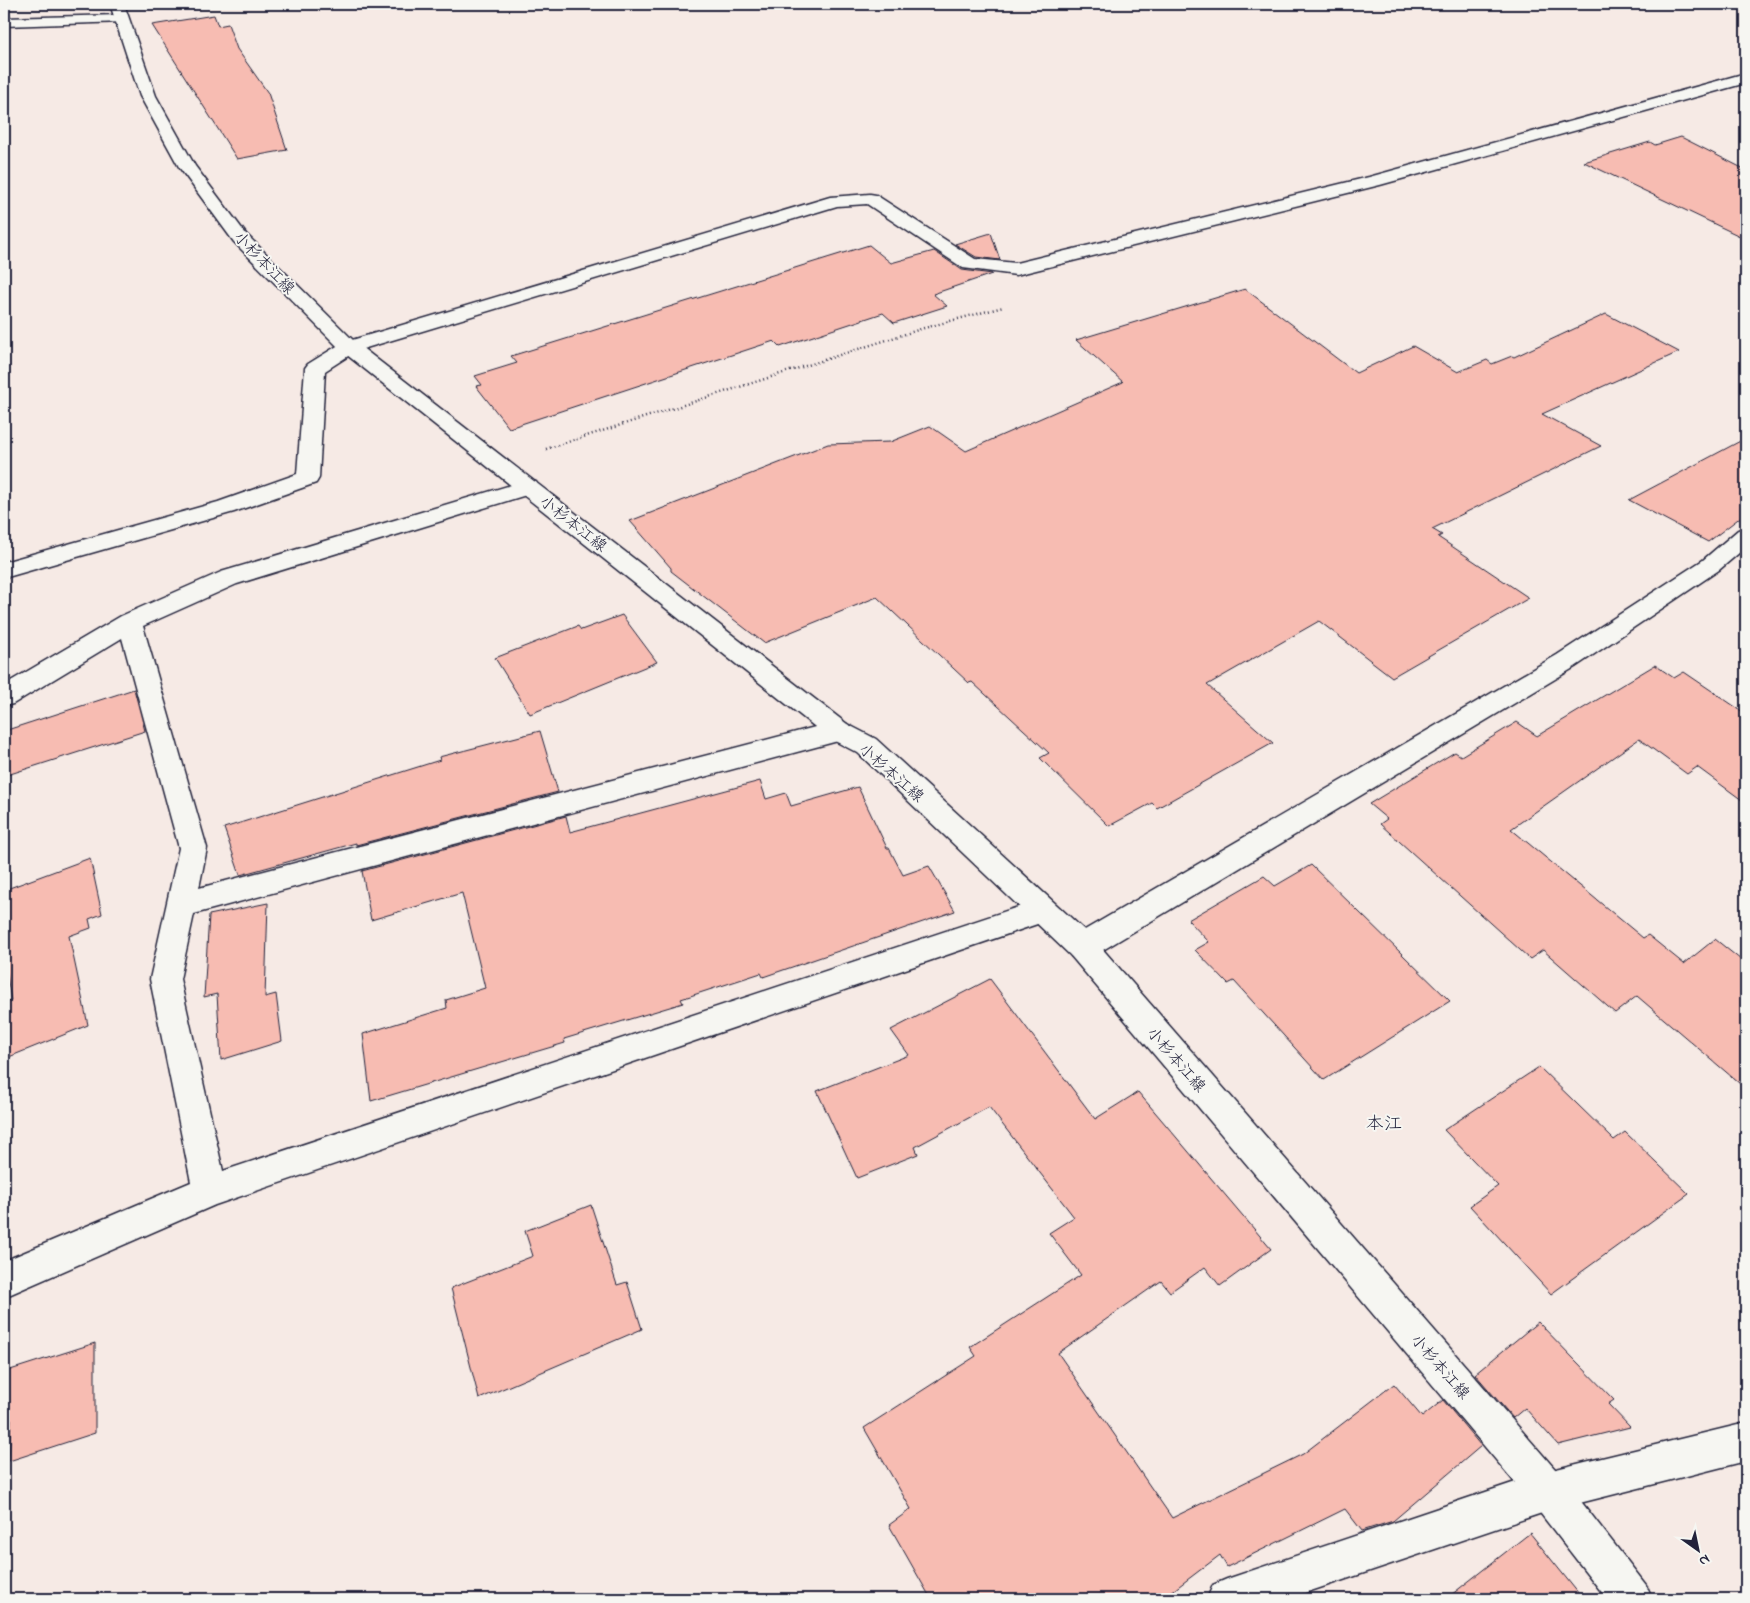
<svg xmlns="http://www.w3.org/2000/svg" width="1750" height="1603" font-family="'Indie Flower','Klee One',sans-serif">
	<rect width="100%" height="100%" fill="#f6eae5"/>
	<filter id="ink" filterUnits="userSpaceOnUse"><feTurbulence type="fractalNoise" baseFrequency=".02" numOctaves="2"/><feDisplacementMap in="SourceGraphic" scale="10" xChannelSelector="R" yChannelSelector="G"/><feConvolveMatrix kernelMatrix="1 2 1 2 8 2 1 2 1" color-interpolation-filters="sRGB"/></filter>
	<g filter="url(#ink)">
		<!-- building -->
		<g fill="#f7bcb2" stroke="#22223b">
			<polygon points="214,15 218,26 228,24 237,49 268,93 287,150 237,159 152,25"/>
			<polygon points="1681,137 1746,170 1746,239 1584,162 1650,142 1655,145"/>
			<polygon points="991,233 1000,260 976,257 955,244"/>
			<polygon points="869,245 891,263 934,251 962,270 992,274 933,294 947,306 894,323 883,313 780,347 774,341 509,428 476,386 482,385 475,376 517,363 511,356"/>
			<polygon points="1245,289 1356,373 1413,346 1458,372 1487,360 1492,364 1512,356 1514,357 1606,314 1679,352 1542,414 1601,446 1432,529 1442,535 1438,537 1529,598 1392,677 1319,621 1207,685 1273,743 1157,808 1152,803 1109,826 1040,758 1049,753 972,682 969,683 877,597 764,643 671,571 671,568 630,521 828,444 890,442 930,426 966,451 1123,382 1076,340"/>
			<polygon points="1746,438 1746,513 1708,542 1629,500"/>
			<polygon points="622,615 657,662 530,714 495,658 578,626 581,630"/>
			<polygon points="1655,665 1674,678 1684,672 1746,714 1746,803 1697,767 1687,774 1639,739 1511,829 1643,938 1648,935 1684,964 1715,939 1746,964 1746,1089 1637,996 1615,1013 1543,950 1530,959 1380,824 1387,819 1369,804 1455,752 1461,756 1517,722 1537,736"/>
			<polygon points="134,689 145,731 4,776 4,731"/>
			<polygon points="540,731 558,792 356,845 356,843 240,875 224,828 440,760 439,757"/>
			<polygon points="760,781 766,799 786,793 791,806 858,787 887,848 889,848 903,875 929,866 955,911 763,977 761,973 681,999 683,1003 564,1039 565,1043 371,1101 363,1034 447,1008 446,1000 485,988 462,893 371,920 362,871 566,816 570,832"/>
			<polygon points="90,858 102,914 89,919 91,928 69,936 88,1025 4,1059 4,1004 11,1001 4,955 4,890"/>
			<polygon points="1311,865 1450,1001 1324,1080 1234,981 1228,984 1195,950 1209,942 1188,920 1264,876 1275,886"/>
			<polygon points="268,903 265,997 276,994 282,1041 221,1060 217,994 204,997 209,915"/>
			<polygon points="990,979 1095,1119 1138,1092 1271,1249 1220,1286 1205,1267 1170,1292 1161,1281 1058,1353 1172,1518 1303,1454 1394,1384 1422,1417 1443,1400 1481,1446 1393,1521 1362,1531 1345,1509 1227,1567 1220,1555 1162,1599 931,1599 889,1525 911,1509 864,1428 976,1356 970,1347 1081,1275 1049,1233 1074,1217 989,1107 915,1147 918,1154 857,1178 817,1091 909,1055 891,1030"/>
			<polygon points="1539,1067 1614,1140 1625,1132 1689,1194 1551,1294 1470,1206 1498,1186 1444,1130"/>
			<polygon points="591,1205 617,1285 627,1282 642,1329 479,1399 451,1288 533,1256 525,1231"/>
			<polygon points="1538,1322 1614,1400 1608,1404 1630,1427 1558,1445 1525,1408 1513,1418 1475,1374"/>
			<polygon points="95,1343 95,1433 9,1461 11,1419 4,1422 4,1372"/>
			<polygon points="1530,1533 1583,1599 1446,1599"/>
		</g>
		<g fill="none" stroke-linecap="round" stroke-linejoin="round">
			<defs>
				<g id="street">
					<polygon points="120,15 125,16 127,19 125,22 4,26 4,18"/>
					<polygon points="1746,73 1746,83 1380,185 1016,275 963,268 867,204 837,206 356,351 325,371 319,478 316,483 234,512 4,578 4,562 218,502 297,474 305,368 308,364 342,343 830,197 870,194 876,195 975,259 1016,263 1369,177"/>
					<polygon points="528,480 536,482 539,487 536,492 237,584 143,626 207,848 199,888 838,721 847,724 851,731 847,738 838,741 194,914 180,979 223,1171 1042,899 1052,903 1057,911 1052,919 215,1205 4,1297 4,1261 191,1182 150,979 179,848 122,638 13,704 4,706 4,685 121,616 221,572"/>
					<polygon points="1746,528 1746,547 1719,570 1575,667 1093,956 1082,960 1071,956 1067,947 1071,938 1557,655 1703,560 1738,530"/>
					<polygon points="1746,1423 1746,1461 1548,1511 1287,1599 1207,1599 1213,1585 1227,1579 1548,1471"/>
				</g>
				<polygon id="secondary" points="110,4 124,4 156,96 195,166 246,234 356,343 847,724 876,739 1093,938 1562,1477 1646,1585 1652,1599 1607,1599 1534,1505 1071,956 858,753 829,738 342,351 234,242 179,167 140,96"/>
			</defs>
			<!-- street casing -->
			<use href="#street" stroke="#22223b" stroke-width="3"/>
			<!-- secondary casing -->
			<use href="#secondary" stroke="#22223b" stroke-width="3"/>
			<!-- path -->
			<polyline stroke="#22223b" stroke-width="2.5" stroke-dasharray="1 3" stroke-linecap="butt" points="546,449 924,328 1003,307"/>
			<!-- street -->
			<use href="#street" fill="#f6f6f2" fill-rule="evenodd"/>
			<!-- secondary -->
			<use href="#secondary" fill="#f6f6f2" fill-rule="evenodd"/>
		</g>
	</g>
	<g text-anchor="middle" stroke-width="4" stroke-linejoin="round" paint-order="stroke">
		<!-- street labels -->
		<g font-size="16" fill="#22223b" stroke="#f6f6f2">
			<text transform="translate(265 262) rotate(46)" y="6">小杉本江線</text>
			<text transform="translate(574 523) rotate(38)" y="6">小杉本江線</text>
			<text transform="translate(892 772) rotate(41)" y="6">小杉本江線</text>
			<text transform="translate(1177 1059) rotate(49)" y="6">小杉本江線</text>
			<text transform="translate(1441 1366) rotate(49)" y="6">小杉本江線</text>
		</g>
		<!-- neighbourhood labels -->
		<g font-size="18" fill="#22223b" stroke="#f6f6f2">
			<text x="1384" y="1129">本江</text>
		</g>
	</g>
	<!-- margin -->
	<rect width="1750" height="1603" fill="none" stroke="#f6f6f2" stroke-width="20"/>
	<rect x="10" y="10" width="1730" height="1583" fill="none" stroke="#22223b" stroke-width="2" filter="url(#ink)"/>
	<!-- north arrow -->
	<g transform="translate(1698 1550) rotate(147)" stroke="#f6f6f2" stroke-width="4" paint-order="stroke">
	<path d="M0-4L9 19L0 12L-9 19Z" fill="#22223b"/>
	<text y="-8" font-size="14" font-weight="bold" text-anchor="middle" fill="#22223b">N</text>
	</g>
</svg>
